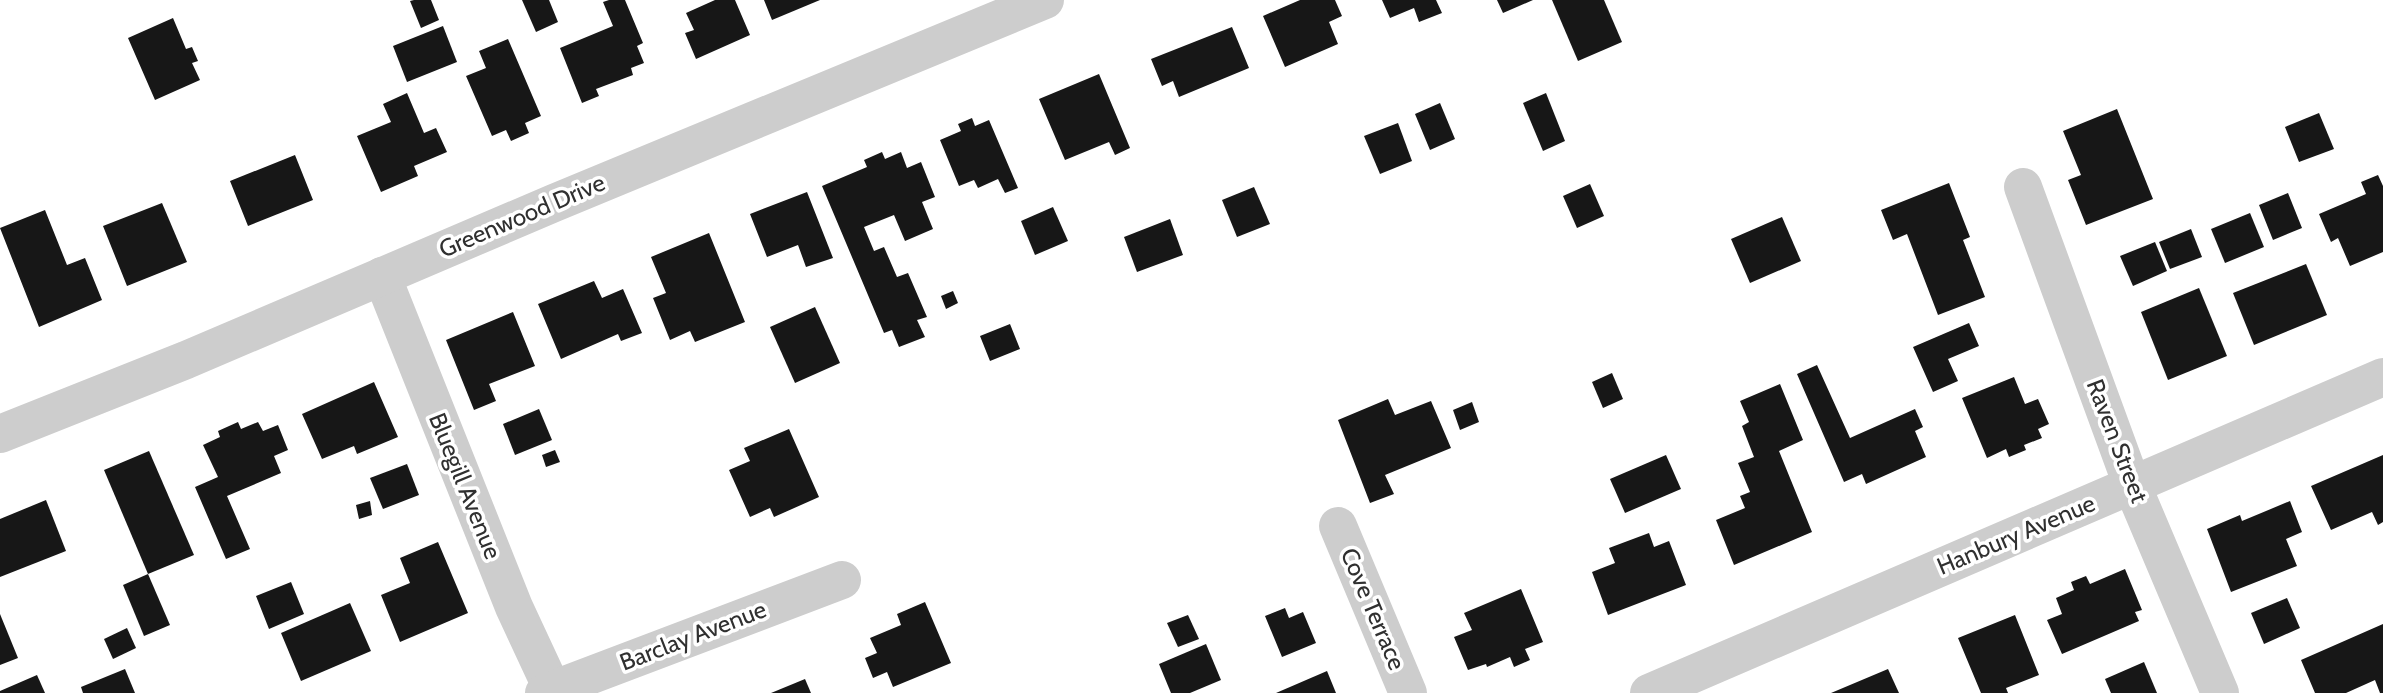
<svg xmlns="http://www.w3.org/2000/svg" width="2383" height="693" font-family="Cabin,sans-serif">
	<rect width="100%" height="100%" fill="#fff"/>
	<!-- building -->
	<g fill="#171717">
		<polygon points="414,0 431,0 439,20 421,28 410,1"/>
		<polygon points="522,0 549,0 558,22 536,32"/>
		<polygon points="609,0 625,0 643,43 637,46 644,63 631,68 633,75 596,89 599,96 582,103 560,48 613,26 603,2"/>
		<polygon points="715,0 735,0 750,35 696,59 685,33 694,30 686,13"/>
		<polygon points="764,0 820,0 772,20"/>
		<polygon points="1300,0 1335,0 1342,16 1329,22 1338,44 1285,67 1263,16"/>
		<polygon points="1382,0 1436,0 1442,13 1419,22 1414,8 1390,18"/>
		<polygon points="1497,0 1533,0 1503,13"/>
		<polygon points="1552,0 1604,0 1622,42 1578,61"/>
		<polygon points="173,18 186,49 192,47 198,61 192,63 200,80 155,100 128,38"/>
		<polygon points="443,26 457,62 407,82 393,46"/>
		<polygon points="1232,27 1249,68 1179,97 1173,81 1162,86 1151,59"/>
		<polygon points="508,39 541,116 525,123 529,133 511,141 506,130 492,136 466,76 486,68 479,51"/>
		<polygon points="1099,74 1130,148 1115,155 1109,142 1065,160 1039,99"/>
		<polygon points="407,93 424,133 436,128 447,152 414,166 418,176 381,192 357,136 391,122 383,104"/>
		<polygon points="1546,93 1565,141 1543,151 1523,103"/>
		<polygon points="1440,103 1455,139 1430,150 1415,114"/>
		<polygon points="2117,109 2153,199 2086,225 2068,180 2081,175 2063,131"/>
		<polygon points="2319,113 2334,149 2299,162 2285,127"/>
		<polygon points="972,118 975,126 989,120 1018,188 1005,193 998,179 978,188 974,180 959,186 940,140 961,131 958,124"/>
		<polygon points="1398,123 1412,161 1380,174 1364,136"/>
		<polygon points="882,152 885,159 901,152 907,168 921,162 935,197 922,202 933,229 905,241 894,215 864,227 874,251 884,247 897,277 908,273 927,317 917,320 925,337 899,347 892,330 884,333 822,186 867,167 864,160"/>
		<polygon points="295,155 313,200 248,226 230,181"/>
		<polygon points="2378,175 2383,186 2383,252 2350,266 2338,238 2331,242 2319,214 2366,194 2361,182"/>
		<polygon points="1949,183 1970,237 1963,240 1985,297 1938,315 1907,234 1893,240 1881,210"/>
		<polygon points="1590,184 1604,216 1577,228 1563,196"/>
		<polygon points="1254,187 1270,224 1237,237 1222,200"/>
		<polygon points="807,192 833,258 806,267 798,245 767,257 750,214"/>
		<polygon points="2288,193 2302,228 2273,240 2259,205"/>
		<polygon points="162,203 187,262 127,286 103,226"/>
		<polygon points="1053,207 1068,241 1035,255 1021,221"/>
		<polygon points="45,210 67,265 85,258 102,300 39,327 0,228"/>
		<polygon points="2250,213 2264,247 2225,263 2211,229"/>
		<polygon points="1782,217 1801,261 1750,283 1731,239"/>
		<polygon points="1170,219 1183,255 1137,272 1124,237"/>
		<polygon points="2191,229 2202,257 2170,269 2159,242"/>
		<polygon points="709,233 745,322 695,342 690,331 670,340 653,298 666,293 651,257"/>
		<polygon points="2155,242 2167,271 2133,286 2120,256"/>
		<polygon points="2306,264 2327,315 2254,345 2233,293"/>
		<polygon points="594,281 602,298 623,289 642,333 621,341 618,334 561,359 538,304"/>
		<polygon points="2199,288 2227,356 2168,380 2141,312"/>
		<polygon points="953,291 958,303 946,309 941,296"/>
		<polygon points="815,307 840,363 795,383 770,327"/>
		<polygon points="513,312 535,366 489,384 496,401 474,410 446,340"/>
		<polygon points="1969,323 1979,346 1948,359 1958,381 1933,392 1913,347"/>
		<polygon points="1010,324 1020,349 990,361 980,336"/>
		<polygon points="1817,365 1850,438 1915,409 1923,427 1915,431 1926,457 1866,484 1862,474 1844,482 1797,374"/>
		<polygon points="1612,373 1623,399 1603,408 1592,382"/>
		<polygon points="2014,377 2025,404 2038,399 2049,424 2038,429 2042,438 2024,445 2026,450 2009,457 2006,449 1987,458 1962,398"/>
		<polygon points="374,382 398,437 357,454 354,446 322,459 302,414"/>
		<polygon points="1780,384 1803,440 1779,451 1812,532 1734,565 1716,520 1745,508 1740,496 1750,492 1738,463 1754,457 1742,426 1749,422 1740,401"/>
		<polygon points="1388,399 1395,415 1431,401 1451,448 1385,475 1394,494 1370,503 1338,420"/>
		<polygon points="1472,402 1479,422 1460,430 1453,410"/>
		<polygon points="539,409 552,440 515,455 503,424"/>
		<polygon points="238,422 241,429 258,422 263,431 278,425 288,450 274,456 281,473 227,496 250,549 226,559 195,487 218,477 203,445 220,437 218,431"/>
		<polygon points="789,429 819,497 774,517 770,508 750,517 729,470 750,461 744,448"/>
		<polygon points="555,450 560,462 546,467 542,455"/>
		<polygon points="149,451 194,555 148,574 104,470"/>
		<polygon points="1666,455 1681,489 1625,513 1610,479"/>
		<polygon points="2383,455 2383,522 2378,525 2372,512 2331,530 2311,486"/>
		<polygon points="407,464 419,495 383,509 370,478"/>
		<polygon points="46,500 66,551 0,577 0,519"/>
		<polygon points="370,501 372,515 359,519 356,505"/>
		<polygon points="2290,501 2302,532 2286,539 2297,566 2231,592 2207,529 2240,515 2242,521"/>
		<polygon points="1649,533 1654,547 1669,541 1686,585 1608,615 1592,572 1615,563 1609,548"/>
		<polygon points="438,542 468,613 400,642 381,595 410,583 400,558"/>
		<polygon points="2125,569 2142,610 2135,612 2139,621 2062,654 2047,620 2062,614 2056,598 2074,590 2071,582 2086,576 2090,584"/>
		<polygon points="148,574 170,625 144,636 123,585"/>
		<polygon points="291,582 304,614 269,629 256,596"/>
		<polygon points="1521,589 1543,642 1525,649 1530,660 1514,667 1510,657 1487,667 1486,664 1468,670 1454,637 1472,630 1464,613"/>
		<polygon points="2287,598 2300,628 2264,644 2251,613"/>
		<polygon points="925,602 951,663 893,687 887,672 873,678 865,658 877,653 870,638 901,625 897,614"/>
		<polygon points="350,603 371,651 301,681 281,633"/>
		<polygon points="1285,608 1289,618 1303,612 1316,643 1282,657 1265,616"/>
		<polygon points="0,614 18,658 0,665"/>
		<polygon points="1188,615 1199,639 1178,647 1167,623"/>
		<polygon points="2015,615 2039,675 2006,688 2008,693 1981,693 1958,638"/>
		<polygon points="2383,624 2383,693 2380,693 2375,680 2346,693 2315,693 2301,660"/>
		<polygon points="127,628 136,648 113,659 104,639"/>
		<polygon points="1206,644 1221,680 1190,693 1171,693 1159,664"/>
		<polygon points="2144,662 2157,693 2111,693 2105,679"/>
		<polygon points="125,669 135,693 83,693 81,687"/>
		<polygon points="1888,669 1899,693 1831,693"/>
		<polygon points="1327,671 1336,693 1276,693"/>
		<polygon points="37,675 45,693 0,693 0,691"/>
		<polygon points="805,679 811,693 771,693"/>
	</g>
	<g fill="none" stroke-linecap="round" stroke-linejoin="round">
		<!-- minor -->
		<g stroke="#cdcdcd" stroke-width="38">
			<polyline points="2023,187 2132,485 2220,693"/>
			<polyline points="382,276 514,607 554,693"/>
			<polyline points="1338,526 1408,693"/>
			<polyline points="544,693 842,580"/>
			<polyline points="1649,693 2383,377"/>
		</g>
		<!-- tertiary -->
		<polyline stroke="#cdcdcd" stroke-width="38" points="0,434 186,360 554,203 1045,0"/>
	</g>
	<g text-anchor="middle" stroke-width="7" stroke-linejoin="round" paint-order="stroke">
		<!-- street labels -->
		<g font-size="24" fill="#303030" stroke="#fff">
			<text transform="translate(522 216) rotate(-23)" y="8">Greenwood Drive</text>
			<text transform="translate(2117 441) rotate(69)" y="8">Raven Street</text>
			<text transform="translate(465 486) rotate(68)" y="8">Bluegill Avenue</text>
			<text transform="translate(2016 535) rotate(-23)" y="8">Hanbury Avenue</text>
			<text transform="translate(1373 609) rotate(67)" y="8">Cove Terrace</text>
			<text transform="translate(693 636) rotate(-21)" y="8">Barclay Avenue</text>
		</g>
	</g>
</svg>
